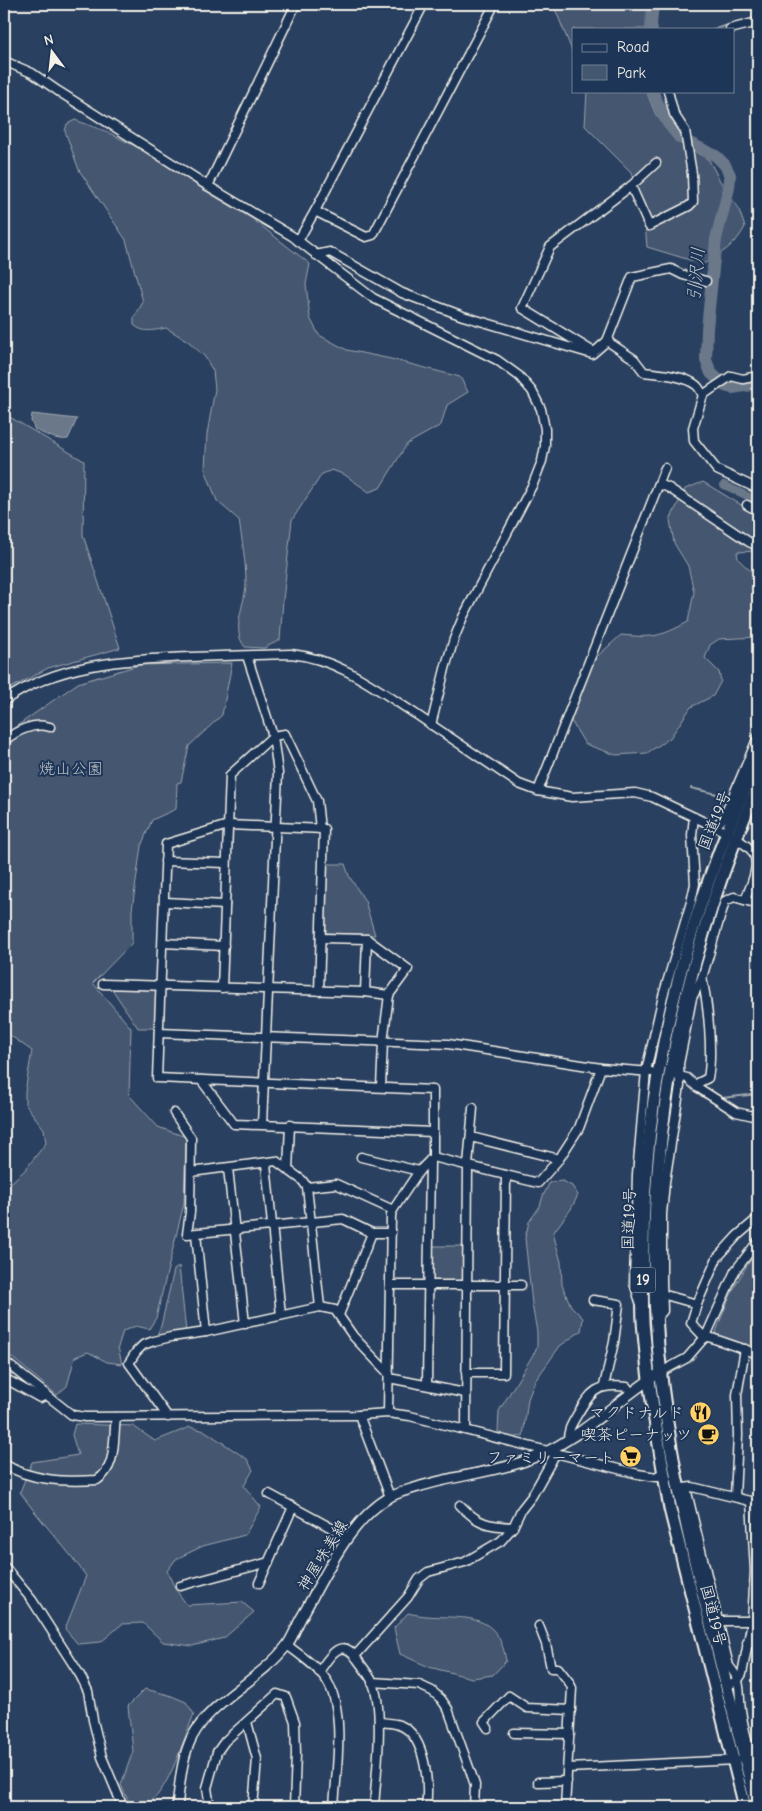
<svg xmlns="http://www.w3.org/2000/svg" width="762" height="1811" font-family="'Comic Neue','Klee One',sans-serif">
	<rect width="100%" height="100%" fill="#2a4060"/>
	<filter id="ink" filterUnits="userSpaceOnUse"><feTurbulence type="fractalNoise" baseFrequency=".02" numOctaves="2"/><feDisplacementMap in="SourceGraphic" scale="10" xChannelSelector="R" yChannelSelector="G"/><feConvolveMatrix kernelMatrix="1 2 1 2 8 2 1 2 1" color-interpolation-filters="sRGB"/></filter>
	<g filter="url(#ink)">
		<!-- green -->
		<g fill="#445771" stroke="#9ca4ac">
			<polygon points="553,4 651,4 646,29 573,29 573,53"/>
			<path d="M 587,91 L 646,91 L 656,115 L 678,142 L 709,160 L 720,181 L 738,207 L 745,227 C 736,245 721,254 703,264 L 647,247 L 645,224 L 631,172 L 585,126 Z"/>
			<path d="M 75,120 L 105,131 L 149,153 L 204,190 L 251,218 L 310,264 L 306,284 L 310,318 L 319,335 L 347,350 L 391,359 L 460,377 L 468,392 L 447,405 L 441,425 L 407,444 L 380,488 L 369,492 L 345,475 L 332,470 L 322,474 L 292,520 L 283,600 L 280,640 L 264,648 L 245,647 C 230,629 246,603 246,583 C 246,562 242,541 239,520 L 217,501 L 205,469 L 207,434 L 215,389 L 213,371 L 205,357 L 188,341 L 166,328 C 155,330 144,334 134,325 L 134,318 L 143,302 L 126,240 L 79,170 L 65,131 L 67,124 Z"/>
			<polygon points="4,407 8,416 84,461 83,535 120,648 48,668 4,692"/>
			<path d="M 703,482 L 758,515 L 758,551 L 737,552 L 738,559 L 758,578 L 758,637 L 719,639 L 710,645 L 705,658 L 719,672 L 721,681 L 713,696 L 691,707 L 670,738 L 647,753 L 616,755 L 585,744 L 570,719 L 592,661 L 621,635 C 653,638 660,637 688,622 L 694,592 L 688,566 L 674,543 L 670,520 L 685,489 Z"/>
			<polygon points="232,663 222,715 189,746 181,782 177,783 176,809 152,820 141,846 132,910 132,943 93,983 131,1028 129,1095 158,1127 186,1137 184,1203 156,1318 149,1329 136,1326 123,1331 118,1347 122,1364 107,1362 88,1352 75,1357 67,1386 57,1395 4,1351 4,1189 25,1170 46,1143 44,1129 25,1104 25,1092 32,1051 4,1031 4,735 78,683 139,665"/>
			<polygon points="327,864 345,864 349,876 365,901 375,935 326,933 324,931"/>
			<polygon points="110,986 156,988 157,991 155,1028 138,1028"/>
			<polygon points="563,1181 572,1186 578,1195 571,1209 553,1233 561,1262 562,1285 571,1306 583,1318 581,1331 560,1346 535,1381 528,1399 523,1436 510,1438 498,1432 499,1411 537,1348 537,1332 532,1304 525,1238 529,1222 540,1206 543,1196 550,1182"/>
			<polygon points="431,1246 464,1246 463,1279 461,1282 433,1282 431,1279"/>
			<path d="M 758,1250 L 758,1351 L 715,1335 C 725,1305 739,1274 758,1250 Z"/>
			<polygon points="179,1266 186,1332 156,1337 161,1326 174,1270"/>
			<path d="M 75,1424 L 133,1426 L 155,1441 L 190,1427 L 205,1431 L 247,1459 L 253,1470 L 244,1486 L 261,1507 L 245,1535 L 203,1546 L 176,1559 L 167,1571 L 176,1590 L 187,1605 L 242,1602 L 254,1612 L 224,1638 L 192,1646 L 163,1642 L 143,1623 L 122,1624 L 101,1642 L 78,1644 L 65,1629 L 86,1576 C 65,1546 40,1521 20,1492 L 32,1462 L 78,1455 L 72,1435 Z"/>
			<path d="M 408,1613 C 450,1624 497,1601 506,1661 L 493,1675 L 472,1678 L 429,1667 L 400,1654 L 394,1628 Z"/>
			<path d="M 145,1689 L 169,1695 L 186,1702 L 194,1714 C 185,1735 169,1790 150,1802 C 145,1805 136,1804 130,1805 L 121,1785 L 133,1751 L 128,1706 Z"/>
		</g>
		<!-- water -->
		<path fill="#6a788a" stroke="#a1a8b0" d="M 32,414 L 77,419 L 68,439 C 57,441 45,434 35,430 L 31,421 Z"/>
		<g fill="none" stroke-linecap="round" stroke-linejoin="round">
			<!-- stream -->
			<g stroke="#a1a8b0" stroke-width="2">
				<polyline points="714,29 758,17"/>
				<polyline points="691,788 721,795 720,809 722,811"/>
				<polyline points="755,825 758,826"/>
				<polyline points="697,1092 705,1098"/>
				<polyline points="722,1098 758,1094"/>
			</g>
			<!-- canal -->
			<polyline stroke="#6a788a" stroke-width="8" points="724,485 758,501"/>
			<!-- river -->
			<g stroke="#6a788a" stroke-width="12">
				<polyline points="652,29 651,25 653,4"/>
				<polyline points="652,91 667,122 679,137"/>
				<polyline points="692,144 716,156 725,165 730,175 729,188 716,239 707,329 706,360 711,373 725,386 732,388 758,384"/>
			</g>
			<defs>
				<g id="minor">
					<polyline points="296,4 208,186 292,236 373,298 497,360 519,376 532,391 541,409 545,429 545,446 542,461 533,484 463,617 454,639 446,665 431,725"/>
					<polyline points="730,29 758,22"/>
					<polyline points="4,61 32,73 58,91 208,186"/>
					<polyline points="631,186 649,226 689,206 693,202 692,174 685,131 674,114 668,91"/>
					<polyline points="315,211 424,4"/>
					<polyline points="298,241 315,211 366,237 373,235 492,9 489,4"/>
					<polyline points="316,255 330,252 402,293 463,316 592,354 607,341 632,277 671,269 683,275 706,281"/>
					<path d="M 607,341 L 634,359 L 644,372 C 658,374 684,375 696,385 C 699,387 701,392 703,395"/>
					<polyline points="592,351 522,308 550,247 631,186 656,163"/>
					<polyline points="758,376 743,379 731,376 703,395 693,428 694,441 717,470 758,489"/>
					<polyline points="659,484 669,488 749,542 758,546"/>
					<polyline points="747,505 758,511"/>
					<polyline points="247,656 273,736 278,773 262,1124"/>
					<path d="M 4,701 C 59,662 126,660 191,657 C 224,656 257,655 291,654 C 339,659 377,689 417,715 C 451,738 485,761 519,784 L 538,791 L 572,797 L 635,793 L 652,797 L 736,837 C 740,842 747,845 751,850 C 762,863 751,885 745,900"/>
					<path d="M 4,741 C 16,731 34,722 50,727"/>
					<polyline points="538,791 665,468"/>
					<polyline points="716,826 724,817 758,737"/>
					<polyline points="165,861 226,863"/>
					<polyline points="165,902 225,905"/>
					<polyline points="321,938 367,939 365,992"/>
					<polyline points="367,939 408,969 389,995 383,1042 381,1087"/>
					<polyline points="163,943 224,946"/>
					<polyline points="103,984 365,992 389,995"/>
					<polyline points="222,988 230,775 273,736 285,734 317,801 320,829"/>
					<polyline points="319,991 324,829 228,825 166,844 157,1078 433,1090 433,1157"/>
					<polyline points="159,1033 448,1044 601,1068 651,1072"/>
					<polyline points="675,1075 687,1078 697,1087 736,1112 758,1117"/>
					<polyline points="201,1080 234,1124 433,1132"/>
					<path d="M 697,1087 L 698,1083 L 708,1078 C 713,1053 708,1003 702,978"/>
					<polyline points="174,1113 191,1138 190,1212 187,1234 343,1219 372,1233 391,1233"/>
					<polyline points="471,1137 559,1159"/>
					<polyline points="361,1157 419,1171"/>
					<polyline points="266,1164 281,1315"/>
					<polyline points="228,1168 245,1324"/>
					<polyline points="288,1170 290,1125"/>
					<polyline points="191,1172 276,1161 302,1180 307,1187 336,1184 393,1210"/>
					<polyline points="307,1187 320,1307"/>
					<polyline points="196,1234 206,1332"/>
					<polyline points="390,1285 521,1285"/>
					<polyline points="658,1290 662,1280 662,1214 665,1182 680,1086 679,1064 692,998 702,978 725,901 734,897 758,904"/>
					<polyline points="662,1294 697,1304"/>
					<polyline points="593,1300 619,1304 614,1342 604,1386"/>
					<polyline points="640,1302 634,1283 637,1174 646,1071 663,996 691,902 695,884 692,835 694,817"/>
					<polyline points="339,1315 372,1233"/>
					<polyline points="657,1318 663,1311 662,1282"/>
					<polyline points="706,1336 758,1354"/>
					<polyline points="705,1338 691,1323 697,1304 717,1258 737,1236 758,1218"/>
					<polyline points="4,1361 72,1415 85,1417 359,1415 388,1413 410,1416 638,1474 656,1477 664,1472"/>
					<polyline points="661,1372 687,1358 706,1336 735,1271 758,1241"/>
					<polyline points="466,1373 504,1373 506,1175"/>
					<polyline points="4,1378 40,1398 46,1395"/>
					<polyline points="389,1378 465,1393"/>
					<polyline points="427,1385 430,1160"/>
					<polyline points="388,1413 391,1215 393,1210 419,1171 433,1157 538,1183 559,1159 579,1128 601,1068"/>
					<polyline points="359,1415 390,1497"/>
					<polyline points="168,1417 129,1363 136,1352 143,1345 154,1341 171,1337 206,1332 320,1307 335,1310 353,1336 389,1374"/>
					<polyline points="466,1430 468,1165 473,1108"/>
					<path d="M 568,1440 C 568,1429 572,1424 577,1415 C 591,1391 597,1383 627,1387 L 631,1393"/>
					<path d="M 4,1464 C 31,1481 65,1482 97,1480 C 117,1468 113,1438 116,1417"/>
					<polyline points="683,1488 692,1487 758,1503"/>
					<path d="M 686,1488 L 729,1666 C 743,1682 738,1691 741,1710 C 744,1732 751,1755 758,1776"/>
					<polyline points="269,1494 348,1537"/>
					<polyline points="735,1497 738,1435 737,1395 745,1349"/>
					<path d="M 460,1505 C 478,1524 488,1526 513,1527"/>
					<polyline points="4,1566 32,1600 80,1675 88,1691 93,1720 102,1757 123,1807"/>
					<polyline points="259,1583 293,1507"/>
					<polyline points="180,1586 269,1562"/>
					<polyline points="718,1621 752,1621"/>
					<polyline points="539,1626 546,1644 551,1668 558,1668 569,1682 572,1688 565,1807"/>
					<polyline points="747,1643 758,1643"/>
					<path d="M 287,1645 C 300,1655 318,1667 327,1681 C 346,1712 336,1772 334,1807"/>
					<polyline points="355,1656 408,1597 419,1579 428,1572 465,1562 501,1541 513,1527 521,1510 532,1496 556,1453"/>
					<path d="M 319,1672 C 329,1657 341,1635 357,1659 C 362,1666 368,1673 372,1681 C 385,1709 376,1775 374,1807"/>
					<polyline points="372,1682 419,1685 432,1691 441,1699 448,1709 471,1773 475,1785 474,1807"/>
					<polyline points="727,1686 738,1680 742,1674 752,1621 755,1571 751,1501"/>
					<polyline points="247,1722 257,1759 253,1807"/>
					<path d="M 379,1722 C 389,1723 400,1723 408,1730 C 426,1746 429,1785 426,1807"/>
					<polyline points="488,1728 484,1722 509,1696 527,1708 571,1710"/>
					<polyline points="514,1733 570,1734"/>
					<polyline points="568,1768 736,1760"/>
					<polyline points="538,1782 567,1781"/>
					<polyline points="210,1807 207,1788 217,1752 225,1741 277,1694 286,1697 295,1722 296,1754 294,1807"/>
				</g>
				<path id="major" d="M 177,1807 C 180,1784 181,1759 192,1737 C 213,1698 261,1680 287,1645 C 293,1637 296,1627 301,1618 C 324,1578 349,1520 390,1497 C 398,1492 409,1490 418,1487 C 453,1476 490,1473 525,1461 C 577,1443 615,1401 661,1372"/>
				<g id="highway">
					<path d="M 745,1807 L 670,1509 C 660,1451 649,1392 644,1333 C 641,1307 643,1279 643,1252 C 643,1077 686,917 758,759"/>
					<path d="M 757,1807 C 743,1753 730,1698 716,1644 C 697,1571 678,1497 667,1422 C 633,1201 669,989 758,785"/>
				</g>
			</defs>
			<!-- minor casing -->
			<use href="#minor" stroke="#f4f1e8" stroke-width="11"/>
			<!-- major casing -->
			<use href="#major" stroke="#f4f1e8" stroke-width="12"/>
			<!-- highway casing -->
			<use href="#highway" stroke="#f4f1e8" stroke-width="15"/>
			<!-- minor -->
			<use href="#minor" stroke="#1d3557" stroke-width="8"/>
			<!-- major -->
			<use href="#major" stroke="#1d3557" stroke-width="9"/>
			<!-- highway -->
			<use href="#highway" stroke="#1d3557" stroke-width="11"/>
		</g>
	</g>
	<!-- icons -->
	<defs>
		<symbol id="restaurant-disc" viewBox="-11 -11 22 22"><circle r="9.5" fill="#ffd166" stroke="#1d3557"/><path d="M-5-6h1v4h1v-4h1v4h1v-4h1v5L-1.5 .5V6h-2V.5L-5-1ZM5-6V6H3V1.5H1.5Q1.5-4 5-6Z" fill="#111"/></symbol>
		<symbol id="cafe-disc" viewBox="-11 -11 22 22"><circle r="9.5" fill="#ffd166" stroke="#1d3557"/><path d="M-5.5-4.5H6V0H3Q3 3.5 0 3.5H-2.5Q-5.5 3.5-5.5 0ZM3-3.2v2h1.7v-2ZM-6 4.5H4V6H-6Z" fill="#111"/></symbol>
		<symbol id="supermarket-disc" viewBox="-11 -11 22 22"><circle r="9.5" fill="#ffd166" stroke="#1d3557"/><path d="M-6-5.5h2.5l.6 2H6L4.5 2H-2.5L-4.4-4H-6ZM-1.5 3.2a1.3 1.3 0 1 0 .1 0ZM3 3.2a1.3 1.3 0 1 0 .1 0Z" fill="#111"/></symbol>
	</defs>
	<g fill-rule="evenodd">
		<use href="#restaurant-disc" x="688" y="1400" width="25" height="25"/>
		<use href="#cafe-disc" x="696" y="1422" width="25" height="25"/>
		<use href="#supermarket-disc" x="618" y="1444" width="25" height="25"/>
	</g>
	<g text-anchor="middle" stroke-width="4" stroke-linejoin="round" paint-order="stroke">
		<!-- shield labels -->
		<rect fill="#1d3557" stroke="#b4b9bc" stroke-width="1" x="630.5" y="1267.5" width="25" height="25" rx="4"/>
		<g font-size="15" font-weight="bold" fill="#f4f1e8">
			<text x="643" y="1285">19</text>
		</g>
		<!-- park labels -->
		<g font-size="16" fill="#bfc3c4" stroke="#1d3557">
			<text x="71" y="774">焼山公園</text>
		</g>
		<!-- street labels -->
		<g font-size="16" fill="#f4f1e8" stroke="#1d3557">
			<text transform="translate(714 820) rotate(-68)" y="6">国道19号</text>
			<text transform="translate(628 1219) rotate(-88)" y="6">国道19号</text>
			<text transform="translate(322 1555) rotate(-58)" y="6">神屋味美線</text>
			<text transform="translate(714 1615) rotate(76)" y="6">国道19号</text>
		</g>
		<!-- poi labels -->
		<g font-size="16" fill="#f4f1e8" stroke="#1d3557" text-anchor="end">
			<text x="684" y="1418">マクドナルド</text>
			<text x="692" y="1440">喫茶ピーナッツ</text>
			<text x="615" y="1463">ファミリーマート</text>
		</g>
		<!-- water labels -->
		<g font-size="18" font-style="italic" fill="#bdc1c2" stroke="#1d3557">
			<text transform="translate(696 274) rotate(-85)" y="6">引沢川</text>
		</g>
	</g>
	<!-- margin -->
	<rect width="762" height="1811" fill="none" stroke="#1d3557" stroke-width="20"/>
	<rect x="10" y="10" width="742" height="1791" fill="none" stroke="#f4f1e8" stroke-width="2" filter="url(#ink)"/>
	<!-- legend -->
	<rect x="572" y="28" width="162" height="65" fill="#1d3557" stroke="#738091"/>
	<rect x="582" y="44" width="25" height="8" fill="#1d3557" stroke="#738091"/>
	<text x="617" y="52" font-size="15" fill="#f4f1e8">Road</text>
	<rect x="582" y="65" width="25" height="15" fill="#445771" stroke="#738091"/>
	<text x="617" y="78" font-size="15" fill="#f4f1e8">Park</text>
	<!-- north arrow -->
	<g transform="translate(52 52) rotate(345)" stroke="#1d3557" stroke-width="4" paint-order="stroke">
	<path d="M0-4L9 19L0 12L-9 19Z" fill="#f4f1e8"/>
	<text y="-8" font-size="14" font-weight="bold" text-anchor="middle" fill="#f4f1e8">N</text>
	</g>
</svg>
